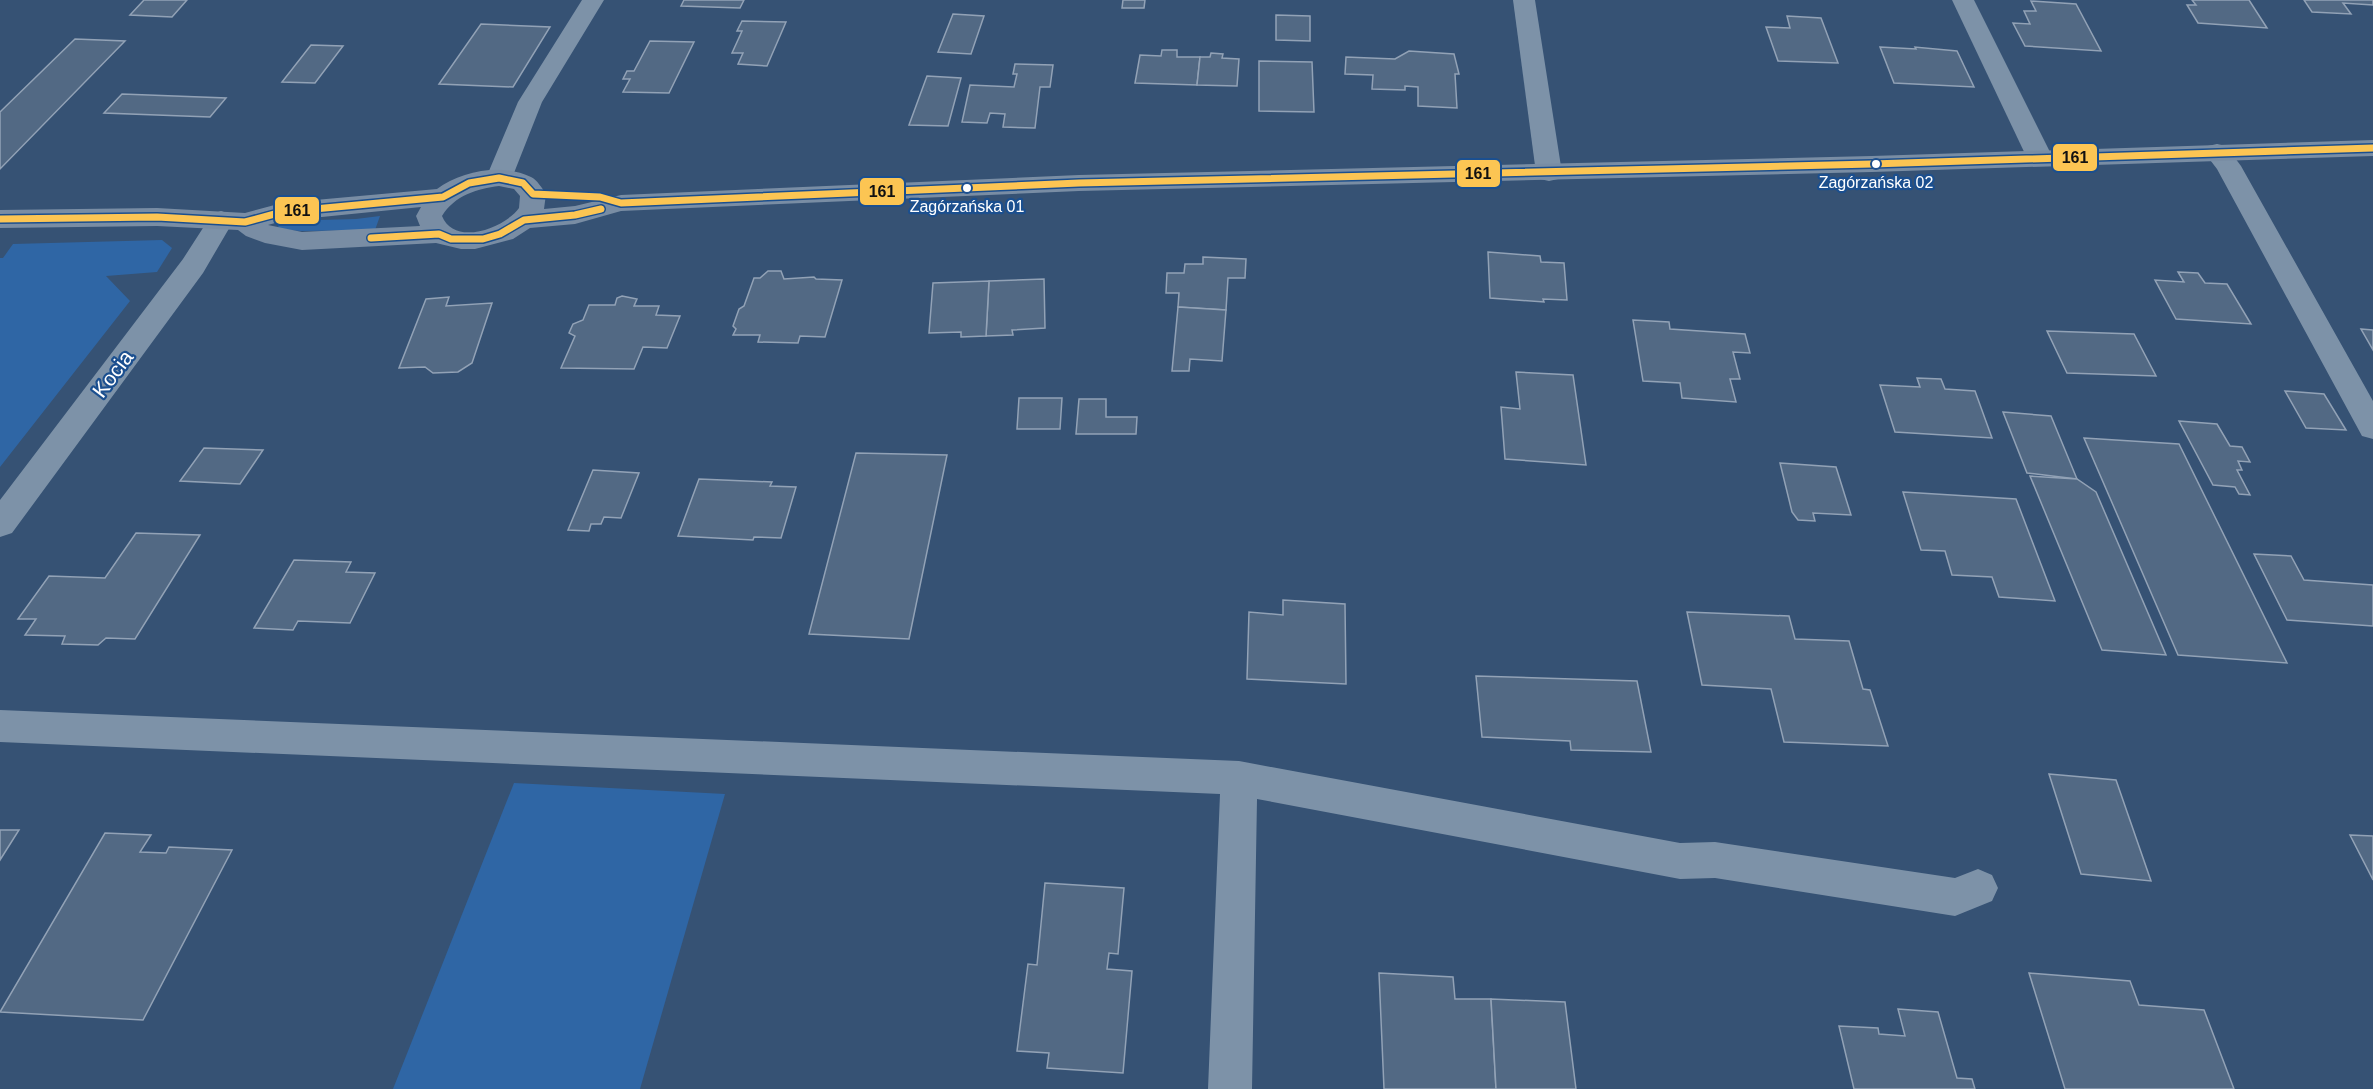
<svg xmlns="http://www.w3.org/2000/svg" width="2373" height="1089" font-family="Helvetica,sans-serif">
	<rect width="100%" height="100%" fill="#365274"/>
	<!-- green -->
	<g fill="#2f66a5">
		<polygon points="380,216 375,230 301,231 279,229 278,225 284,221 356,219"/>
		<polygon points="162,240 172,248 157,272 106,276 130,301 0,467 0,258 3,258 13,244"/>
		<polygon points="514,783 725,794 640,1089 393,1089"/>
	</g>
	<!-- building -->
	<g fill="#526984" stroke="#92a2b6" stroke-width="1.5">
		<polygon points="144,0 187,0 172,17 130,15"/>
		<polygon points="684,0 744,0 740,8 681,6"/>
		<polygon points="1123,0 1145,0 1144,8 1122,8"/>
		<polygon points="2192,0 2249,0 2267,28 2198,23 2187,5 2196,5"/>
		<polygon points="2304,0 2373,0 2373,5 2343,3 2351,14 2312,12"/>
		<polygon points="2031,1 2076,4 2101,51 2025,46 2013,23 2030,24 2024,11 2036,11"/>
		<polygon points="953,14 984,16 971,54 938,52"/>
		<polygon points="1276,15 1310,16 1310,41 1276,40"/>
		<polygon points="1787,16 1821,18 1838,63 1778,61 1766,27 1790,28"/>
		<polygon points="742,21 786,22 767,66 738,64 743,53 732,53 742,31 737,31"/>
		<polygon points="481,24 550,27 513,87 439,84"/>
		<polygon points="75,39 125,41 0,169 0,112"/>
		<polygon points="650,41 694,42 669,93 623,92 630,79 623,79 627,71 634,71"/>
		<polygon points="311,45 343,46 315,83 282,82"/>
		<polygon points="1880,47 1916,49 1915,47 1957,51 1974,87 1894,83"/>
		<polygon points="1162,50 1177,50 1177,57 1200,57 1197,85 1135,83 1140,55 1161,56"/>
		<polygon points="1409,51 1454,54 1459,74 1455,74 1457,108 1418,106 1418,87 1405,86 1405,90 1372,89 1373,75 1345,74 1346,57 1395,59"/>
		<polygon points="1211,53 1223,54 1222,58 1239,59 1237,86 1197,85 1200,57 1210,57"/>
		<polygon points="1259,61 1312,62 1314,112 1259,111"/>
		<polygon points="1015,64 1053,65 1050,87 1040,87 1035,128 1003,127 1005,114 990,113 987,123 962,122 970,85 1014,87 1017,74 1013,74"/>
		<polygon points="927,76 961,78 948,126 909,125"/>
		<polygon points="122,94 226,98 210,117 104,113"/>
		<polygon points="1488,252 1540,256 1541,262 1564,263 1567,300 1543,299 1544,302 1490,298"/>
		<polygon points="1203,257 1246,259 1245,278 1228,278 1226,310 1178,307 1179,293 1166,293 1167,273 1184,273 1185,264 1203,264"/>
		<polygon points="768,271 781,271 784,279 814,277 816,279 842,280 825,337 800,336 798,343 758,342 760,335 733,335 736,329 733,326 739,309 744,306 754,278 760,278"/>
		<polygon points="2178,272 2198,273 2205,283 2227,284 2251,324 2176,319 2155,280 2184,282"/>
		<polygon points="1044,279 1045,328 1012,330 1013,335 986,336 989,281"/>
		<polygon points="989,281 986,336 961,337 961,332 929,333 933,283"/>
		<polygon points="622,296 637,299 634,306 659,306 656,315 680,316 667,348 643,347 634,369 561,368 575,336 569,333 573,324 583,320 589,305 615,305 617,298"/>
		<polygon points="449,297 446,306 492,303 472,363 458,372 433,373 425,367 399,368 426,299"/>
		<polygon points="1178,307 1226,310 1222,361 1190,359 1189,371 1172,371"/>
		<polygon points="1633,320 1669,322 1670,329 1745,334 1750,353 1733,352 1740,379 1730,379 1736,402 1682,398 1680,383 1643,381"/>
		<polygon points="2361,329 2373,330 2373,350"/>
		<polygon points="2047,331 2134,334 2156,376 2067,373"/>
		<polygon points="1516,372 1573,375 1586,465 1505,459 1501,407 1520,409"/>
		<polygon points="1917,378 1941,379 1945,389 1975,391 1992,438 1895,432 1880,385 1920,387"/>
		<polygon points="2285,391 2324,394 2346,430 2306,428"/>
		<polygon points="1019,398 1062,398 1060,429 1017,429"/>
		<polygon points="1079,399 1106,399 1106,417 1137,417 1136,434 1076,434"/>
		<polygon points="2003,412 2051,416 2077,479 2027,473"/>
		<polygon points="2179,421 2217,424 2230,446 2242,447 2250,462 2238,461 2242,470 2237,470 2250,495 2239,494 2235,487 2213,485"/>
		<polygon points="2084,438 2179,444 2287,663 2178,655"/>
		<polygon points="204,448 263,450 240,484 180,481"/>
		<polygon points="856,453 947,455 909,639 809,634"/>
		<polygon points="1780,463 1836,467 1851,515 1813,513 1815,521 1798,520 1792,512"/>
		<polygon points="593,470 639,473 621,518 604,517 601,524 591,524 589,531 568,530"/>
		<polygon points="2030,476 2077,479 2096,492 2166,655 2102,650"/>
		<polygon points="699,479 772,482 770,486 796,487 781,538 754,537 753,540 678,536"/>
		<polygon points="1903,492 2016,499 2055,601 1999,597 1992,577 1952,575 1945,551 1921,550"/>
		<polygon points="136,533 200,535 135,639 106,638 98,645 62,644 65,636 25,635 36,619 18,619 49,576 105,578"/>
		<polygon points="2254,554 2291,556 2304,580 2373,585 2373,626 2287,620"/>
		<polygon points="294,560 351,562 346,572 375,573 350,623 298,621 293,630 254,628"/>
		<polygon points="1283,600 1345,604 1346,684 1247,679 1249,612 1283,615"/>
		<polygon points="1687,612 1789,616 1795,639 1849,641 1863,689 1870,690 1888,746 1784,742 1771,689 1702,685"/>
		<polygon points="1476,676 1637,681 1651,752 1571,750 1570,741 1482,737"/>
		<polygon points="2049,774 2116,780 2151,881 2081,874"/>
		<polygon points="0,830 19,830 0,860"/>
		<polygon points="105,833 151,835 140,852 166,853 169,847 232,850 143,1020 0,1012"/>
		<polygon points="2350,835 2373,836 2373,880"/>
		<polygon points="1045,883 1124,888 1118,954 1109,953 1107,969 1132,971 1123,1073 1047,1068 1049,1053 1017,1051 1028,964 1037,965"/>
		<polygon points="1379,973 1453,977 1455,999 1491,999 1496,1089 1384,1089"/>
		<polygon points="2029,973 2130,981 2139,1005 2204,1010 2234,1089 2065,1089"/>
		<polygon points="1491,999 1565,1002 1576,1089 1496,1089"/>
		<polygon points="1898,1009 1938,1012 1957,1078 1972,1079 1975,1089 1854,1089 1839,1026 1878,1028 1879,1034 1905,1036"/>
	</g>
	<g fill="none" stroke-linecap="round" stroke-linejoin="round">
		<!-- lane -->
		<g fill="#7d92a8" fill-rule="evenodd">
			<polygon points="582,0 604,0 542,102 512,178 508,184 499,186 490,184 486,178 518,102"/>
			<polygon points="1513,0 1535,0 1562,173 1558,179 1549,181 1540,179 1536,173"/>
			<polygon points="1952,0 1974,0 2053,158 2049,164 2040,166 2031,164 2027,158"/>
			<polygon points="2217,144 2226,146 2241,166 2373,401 2373,439 2362,436 2217,169 2204,152 2208,146"/>
			<polygon points="0,710 1239,761 1680,843 1715,842 1955,878 1978,869 1992,875 1998,888 1992,901 1955,916 1715,878 1680,879 1257,799 1252,1089 1208,1089 1220,794 0,742"/>
		</g>
		<!-- street -->
		<polygon fill="#7d92a8" fill-rule="evenodd" points="221,211 230,214 234,220 203,273 12,533 0,537 0,500 183,259 212,214"/>
		<!-- secondary -->
		<path fill="#798da4" fill-rule="evenodd" d="M 2373,140 L 2373,156 L 1872,172 L 1079,191 L 621,211 L 575,224 L 530,228 L 513,239 L 475,249 L 461,249 L 436,243 L 302,250 L 265,243 L 246,236 L 238,230 L 157,226 L 0,228 L 0,210 L 157,208 L 245,213 L 282,203 L 437,189 C 461,171 503,163 531,177 C 537,180 542,188 546,194 L 544,209 L 575,206 L 621,195 L 1079,175 L 1872,156 ZM 499,186 L 514,189 L 520,196 L 519,208 C 505,228 454,247 442,216 C 455,195 477,189 499,186 ZM 421,207 L 416,216 L 420,226 L 302,232 L 268,225 L 282,221 Z"/>
		<defs>
			<g id="bus-1">
				<polyline points="0,219 157,217 245,222 282,212 443,197 469,183 499,178 523,183 533,194 600,197 621,203 1079,183 1872,164 2373,148"/>
				<polyline points="371,238 439,234 451,239 483,239 500,234 524,220 575,215 601,209"/>
			</g>
		</defs>
		<!-- bus-1 casing -->
		<use href="#bus-1" stroke="#1b4f8f" stroke-width="10"/>
		<!-- bus-1 -->
		<use href="#bus-1" stroke="#fcc553" stroke-width="7"/>
	</g>
	<!-- markers -->
	<g fill="#fff" stroke="#1b4f8f" stroke-width="2">
		<circle cx="1876" cy="164" r="5"/>
		<circle cx="967" cy="188" r="5"/>
	</g>
	<g text-anchor="middle" stroke-width="4.5" stroke-linejoin="round" paint-order="stroke">
		<!-- far-bus labels -->
		<g font-size="16" fill="#fff" stroke="#1b4f8f">
			<text x="1876" y="188">Zagórzańska 02</text>
			<text x="967" y="212">Zagórzańska 01</text>
		</g>
		<!-- street labels -->
		<g font-size="21" fill="#fff" stroke="#1b4f8f">
			<text transform="translate(113 374) rotate(-53)" y="7">Kocia</text>
		</g>
	</g>
	<g stroke="#1b4f8f" stroke-width="2">
		<rect x="2052" y="143" width="46" height="29" rx="6" fill="#fcc553"/>
		<rect x="1456" y="159" width="45" height="29" rx="6" fill="#fcc553"/>
		<rect x="859" y="177" width="46" height="29" rx="6" fill="#fcc553"/>
		<rect x="274" y="196" width="46" height="29" rx="6" fill="#fcc553"/>
	</g>
	<g font-size="16" text-anchor="middle" font-weight="bold" fill="#111">
		<text x="2075" y="163">161</text>
		<text x="1478" y="179">161</text>
		<text x="882" y="197">161</text>
		<text x="297" y="216">161</text>
	</g>
</svg>
